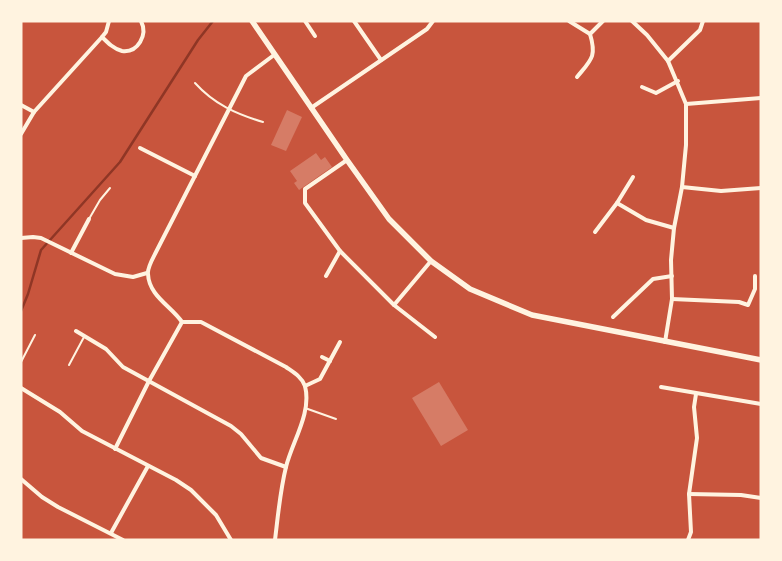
<svg xmlns="http://www.w3.org/2000/svg" width="782" height="561" font-family="Roboto,sans-serif">
	<rect width="100%" height="100%" fill="#c8553d"/>
	<g fill="none" stroke-linecap="round" stroke-linejoin="round">
		<!-- stream -->
		<polyline stroke="#8f3625" stroke-width="2.5" points="21,311 28,294 41,250 120,162 198,40 213,21"/>
	</g>
	<!-- building -->
	<g fill="#d67c66">
		<polygon points="287,110 302,117 286,151 271,145"/>
		<polygon points="316,153 321,160 325,157 332,167 299,190 294,183 297,181 290,171"/>
		<polygon points="439,382 468,430 441,446 412,398"/>
	</g>
	<g fill="none" stroke-linecap="round" stroke-linejoin="round">
		<!-- service -->
		<g stroke="#fff3e0" stroke-width="2">
			<path d="M 195,83 C 214,104 236,114 263,122"/>
			<polyline points="89,219 100,200 110,188"/>
			<polyline points="21,362 35,335"/>
			<polyline points="69,365 84,337"/>
			<polyline points="305,408 336,419"/>
		</g>
		<!-- minor -->
		<g stroke="#fff3e0" stroke-width="4">
			<path d="M 109,21 L 106,32 L 102,37 C 108,43 114,49 122,51 C 138,53 148,35 141,21"/>
			<polyline points="305,21 315,36"/>
			<polyline points="354,21 381,60"/>
			<polyline points="569,21 590,34"/>
			<polyline points="632,21 647,35 668,61 686,104 686,145 682,187 674,228 671,260 672,299 665,342"/>
			<path d="M 274,55 L 246,76 L 156,252 C 153,258 147,268 148,274 C 149,296 171,306 182,322 L 201,322 L 286,367 C 293,372 302,377 305,386 C 312,413 292,442 286,467 C 280,491 278,516 275,540"/>
			<polyline points="668,61 700,30 703,21"/>
			<path d="M 577,77 C 591,60 597,57 590,34 L 603,21"/>
			<polyline points="642,87 656,93 678,81"/>
			<polyline points="686,104 761,98"/>
			<polyline points="21,105 34,112"/>
			<polyline points="311,108 427,29 433,21"/>
			<polyline points="21,134 34,112 102,37"/>
			<polyline points="140,148 195,176"/>
			<polyline points="347,160 305,189 305,203 340,251 394,305 435,337"/>
			<polyline points="682,187 721,191 761,188"/>
			<polyline points="617,203 646,220 674,228"/>
			<polyline points="595,232 617,203 633,177"/>
			<polyline points="21,238 33,237 41,238 115,274 133,277 147,273"/>
			<polyline points="71,253 89,219"/>
			<polyline points="326,276 340,251"/>
			<polyline points="672,299 739,302 748,305 755,289 755,276"/>
			<polyline points="394,305 431,261"/>
			<polyline points="613,317 653,279 672,276"/>
			<polyline points="76,331 106,349 123,367 231,426 241,434 261,458 286,467"/>
			<polyline points="322,357 330,361"/>
			<polyline points="305,386 320,379 340,342"/>
			<polyline points="661,387 761,404"/>
			<polyline points="21,388 60,412 82,431 176,480 191,490 216,515 231,540"/>
			<polyline points="115,449 149,381 182,322"/>
			<polyline points="21,479 42,497 58,507 123,540"/>
			<polyline points="689,494 741,495 761,498"/>
			<polyline points="111,533 148,466"/>
			<polyline points="688,540 691,532 689,494 697,438 694,407 696,394"/>
		</g>
		<!-- trunk -->
		<polyline stroke="#fff3e0" stroke-width="5.5" points="252,21 347,160 389,219 431,261 470,289 532,315 761,360"/>
	</g>
	<!-- border -->
	<rect width="782" height="561" fill="none" stroke="#fff3e0" stroke-width="45"/>
</svg>
